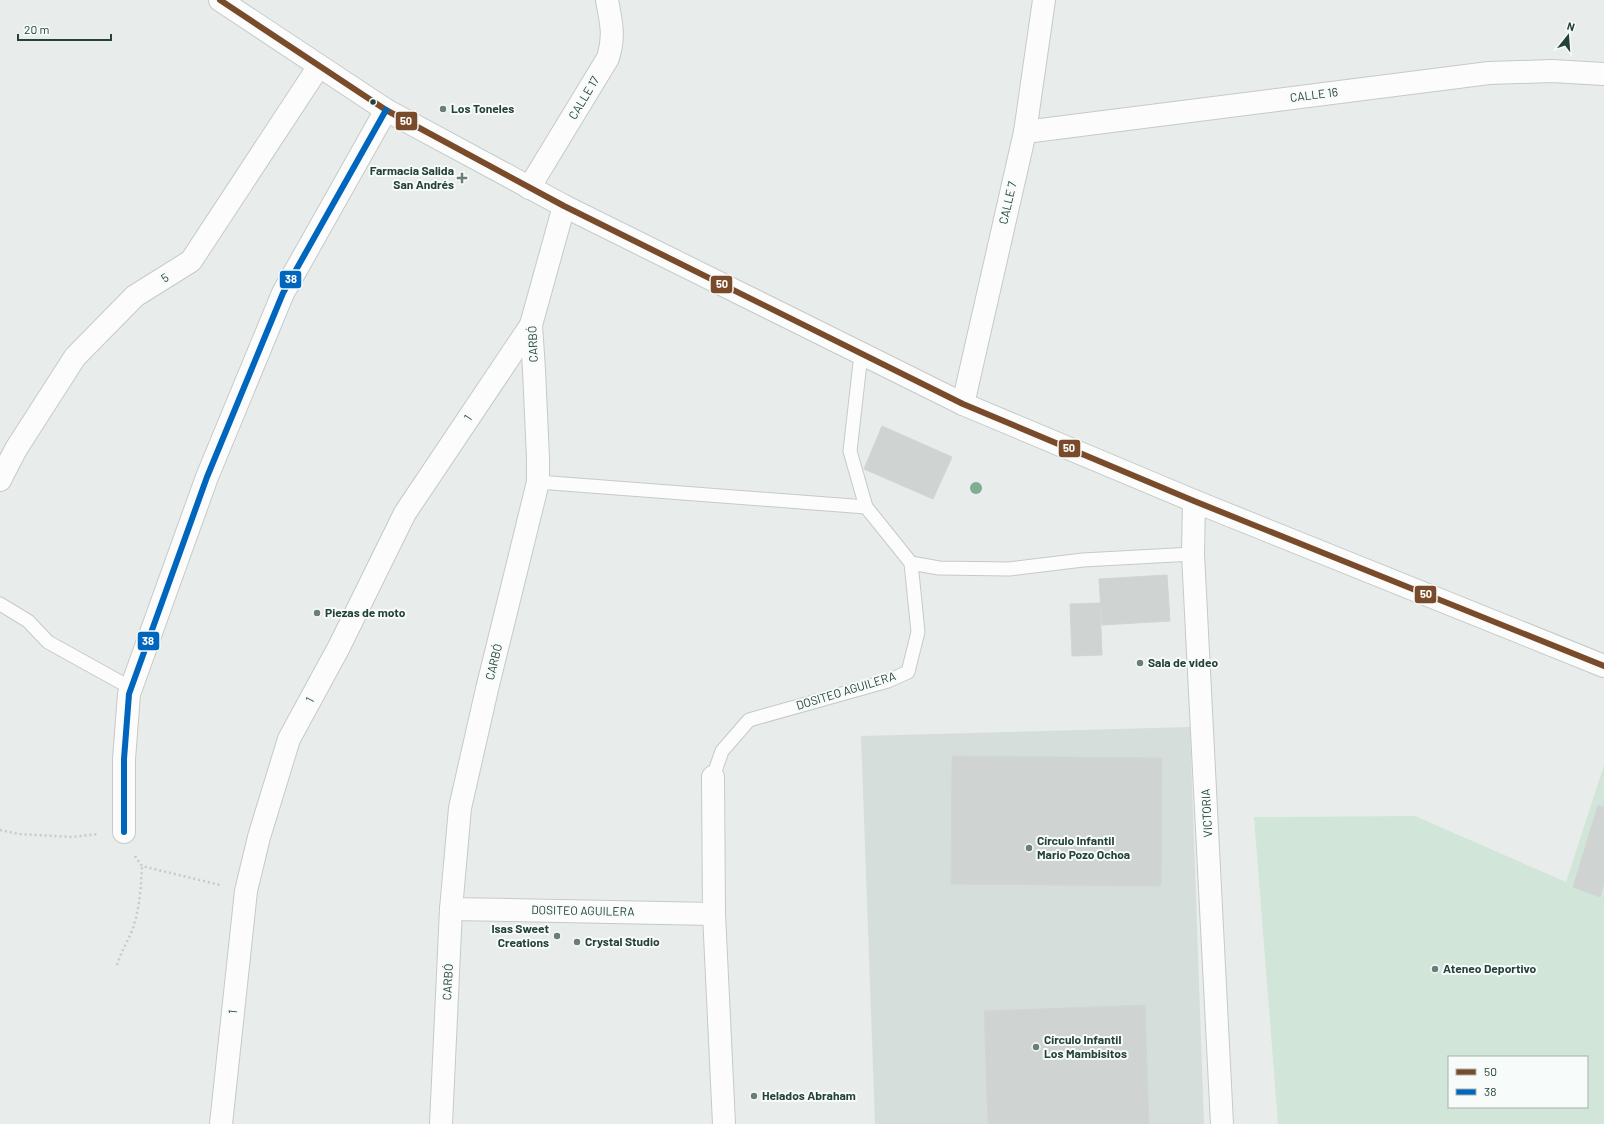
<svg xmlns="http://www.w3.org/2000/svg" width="1604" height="1124" font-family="Barlow,sans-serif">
	<rect width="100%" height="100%" fill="#e8edeb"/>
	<!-- built -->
	<polygon fill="#d6dedb" points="1190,727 1204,1124 875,1124 861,736"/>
	<!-- green -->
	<path fill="#d1e6d8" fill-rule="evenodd" d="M 1604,765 L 1604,1124 L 1278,1124 L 1254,817 L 1415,816 L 1566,882 ZM 1449,1057 L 1587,1057 L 1587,1107 L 1449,1107 Z"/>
	<!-- building -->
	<g fill="#cfd4d2" stroke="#d1d6d4">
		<polygon points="882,426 952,457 933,499 864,469"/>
		<polygon points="1167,575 1170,621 1102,625 1099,579"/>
		<polygon points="1100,603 1102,655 1072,656 1070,604"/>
		<polygon points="952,756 1162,758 1161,886 951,884"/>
		<polygon points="1598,805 1604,807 1604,883 1600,897 1573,887"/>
		<polygon points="1145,1005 1149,1124 988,1124 984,1011"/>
	</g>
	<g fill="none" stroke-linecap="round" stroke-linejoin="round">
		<defs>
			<g id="lane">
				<polyline points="538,482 866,507"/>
				<polyline points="911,563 939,568 1009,569 1083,560 1193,554"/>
				<polyline points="0,604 28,621 48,642 131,688"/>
				<polyline points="713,777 722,751 749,720 888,681 908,672 918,632 911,563 866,507 850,451 861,354"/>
			</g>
			<g id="street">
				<polyline points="1025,132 1489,73 1552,71 1604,74"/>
				<path d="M 529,188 L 608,58 C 615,36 611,22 607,0"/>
				<polyline points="963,404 1025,132 1044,0"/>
				<polyline points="0,480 16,449 75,357 135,296 191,261 319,66"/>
				<polyline points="1194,501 1193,554 1222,1124"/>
				<polyline points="713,777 714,914 724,1124"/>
				<polyline points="124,832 124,759 129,694 207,477 283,293 386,110"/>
				<polyline points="451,909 714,914"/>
				<polyline points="221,1124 246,891 259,837 289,739 339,647 405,513 531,325"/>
			</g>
			<g id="secondary">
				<polyline points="220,0 386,110 564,206 963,404 1194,501 1604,666"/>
				<polyline points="441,1124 451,909 460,808 487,689 538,482 538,458 534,370 531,325 564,206"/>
			</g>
		</defs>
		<!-- lane casing -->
		<use href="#lane" stroke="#c5cac8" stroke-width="15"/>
		<!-- street casing -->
		<use href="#street" stroke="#c5cac8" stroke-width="24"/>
		<!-- secondary casing -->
		<use href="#secondary" stroke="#c3cbc8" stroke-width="24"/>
		<!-- path -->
		<g stroke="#c3ccca" stroke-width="2.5" stroke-dasharray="2 3" stroke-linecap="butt">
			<polyline points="0,830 19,834 72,837 98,834"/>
			<polyline points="135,856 142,866 220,885"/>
			<path d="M 117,965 C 121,951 130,938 134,925 C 140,905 141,886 142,866"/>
		</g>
		<!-- lane -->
		<use href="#lane" stroke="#fcfcfc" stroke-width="13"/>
		<!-- street -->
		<use href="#street" stroke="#fcfcfc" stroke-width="22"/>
		<!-- secondary -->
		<use href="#secondary" stroke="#fcfcfc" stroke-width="22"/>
		<defs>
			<polyline id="bus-1" points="220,0 386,110 564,206 963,404 1194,501 1604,666"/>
			<polyline id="bus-2" points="124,832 124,759 129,694 207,477 283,293 386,110"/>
		</defs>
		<!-- bus-1 casing -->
		<use href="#bus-1" stroke="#f7fbf9" stroke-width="9"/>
		<!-- bus-2 casing -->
		<use href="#bus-2" stroke="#f7fbf9" stroke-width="9"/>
		<!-- bus-1 -->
		<use href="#bus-1" stroke="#7a4b2a" stroke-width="6"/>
		<!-- bus-2 -->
		<use href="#bus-2" stroke="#0065bd" stroke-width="6"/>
	</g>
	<!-- trees -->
	<circle fill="#81ae93" cx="976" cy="488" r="6"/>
	<!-- markers -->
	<circle fill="#24423a" stroke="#f7fbf9" stroke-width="1.5" cx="373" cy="102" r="3.5"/>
	<g fill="#697e78" stroke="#f7fbf9" stroke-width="1.5">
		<circle cx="443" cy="109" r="4"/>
		<path d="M460 172h4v4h4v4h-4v4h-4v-4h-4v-4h4z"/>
		<circle cx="317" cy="613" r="4"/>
		<circle cx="1140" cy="663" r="4"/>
		<circle cx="1029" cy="848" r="4"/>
		<circle cx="557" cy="936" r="4"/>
		<circle cx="577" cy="942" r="4"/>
		<circle cx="1435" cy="969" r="4"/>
		<circle cx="1036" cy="1047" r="4"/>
		<circle cx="754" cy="1096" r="4"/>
	</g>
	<g text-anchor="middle" stroke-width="4" stroke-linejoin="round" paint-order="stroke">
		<!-- street labels -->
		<g font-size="12" fill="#24423a" stroke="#f7fbf9">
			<text transform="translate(1314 95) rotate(-7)" y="4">CALLE 16</text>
			<text transform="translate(584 98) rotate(-59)" y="4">CALLE 17</text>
			<text transform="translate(1008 203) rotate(-77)" y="4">CALLE 7</text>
			<text transform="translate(165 278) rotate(-32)" y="4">5</text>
			<text transform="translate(533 344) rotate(-92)" y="4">CARBÓ</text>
			<text transform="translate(468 418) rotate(-56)" y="4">1</text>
			<text transform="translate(494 662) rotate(-76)" y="4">CARBÓ</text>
			<text transform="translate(846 691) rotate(-17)" y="4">DOSITEO AGUILERA</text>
			<text transform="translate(310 700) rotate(-62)" y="4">1</text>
			<text transform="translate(1207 813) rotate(-93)" y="4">VICTORIA</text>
			<text transform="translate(583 911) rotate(1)" y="4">DOSITEO AGUILERA</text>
			<text transform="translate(448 982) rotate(-87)" y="4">CARBÓ</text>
			<text transform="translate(233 1012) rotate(-84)" y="4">1</text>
		</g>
		<!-- poi labels -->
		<g font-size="12" font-weight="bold" fill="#24423a" stroke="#f7fbf9" text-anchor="start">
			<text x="451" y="113">Los Toneles</text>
			<text x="454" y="175" text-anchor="end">Farmacia Salida<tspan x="454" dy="14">San Andrés</tspan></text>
			<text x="325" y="617">Piezas de moto</text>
			<text x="1148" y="667">Sala de video</text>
			<text x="1037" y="845">Círculo Infantil<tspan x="1037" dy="14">Mario Pozo Ochoa</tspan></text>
			<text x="549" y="933" text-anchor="end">Isas Sweet<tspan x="549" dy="14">Creations</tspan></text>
			<text x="585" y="946">Crystal Studio</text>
			<text x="1443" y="973">Ateneo Deportivo</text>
			<text x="1044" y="1044">Círculo Infantil<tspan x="1044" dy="14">Los Mambisitos</tspan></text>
			<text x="762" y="1100">Helados Abraham</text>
		</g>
	</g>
	<g stroke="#f7fbf9" stroke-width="1.5">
		<rect x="395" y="111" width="23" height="20" rx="4" fill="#7a4b2a"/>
		<rect x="279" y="270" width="23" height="19" rx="4" fill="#0065bd"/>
		<rect x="710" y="275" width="23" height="19" rx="4" fill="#7a4b2a"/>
		<rect x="1058" y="439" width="23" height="19" rx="4" fill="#7a4b2a"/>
		<rect x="1414" y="585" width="23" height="19" rx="4" fill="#7a4b2a"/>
		<rect x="137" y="631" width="23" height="20" rx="4" fill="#0065bd"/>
	</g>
	<g font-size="11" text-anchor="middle" font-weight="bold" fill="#fff">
		<text x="406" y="125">50</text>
		<text x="291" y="283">38</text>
		<text x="722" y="288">50</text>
		<text x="1069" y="452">50</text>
		<text x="1426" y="598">50</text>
		<text x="148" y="645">38</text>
	</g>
	<!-- legend -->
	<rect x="1448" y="1056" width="140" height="52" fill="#f7fbf9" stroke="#a3b1ad"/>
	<rect x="1456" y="1069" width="20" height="6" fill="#7a4b2a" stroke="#a3b1ad"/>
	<text x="1484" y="1076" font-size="12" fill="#24423a">50</text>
	<rect x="1456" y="1089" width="20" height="6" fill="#0065bd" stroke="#a3b1ad"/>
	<text x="1484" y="1096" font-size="12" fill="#24423a">38</text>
	<!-- north arrow -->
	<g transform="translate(1568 36) rotate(17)" stroke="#f7fbf9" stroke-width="3" paint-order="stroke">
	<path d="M0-3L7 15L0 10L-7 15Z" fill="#24423a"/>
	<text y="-6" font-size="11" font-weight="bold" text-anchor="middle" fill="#24423a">N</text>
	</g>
	<!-- scale -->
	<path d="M18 34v6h93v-6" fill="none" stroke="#24423a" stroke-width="2"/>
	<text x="24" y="34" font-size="12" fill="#24423a" stroke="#f7fbf9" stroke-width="3" paint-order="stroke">20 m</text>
</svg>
